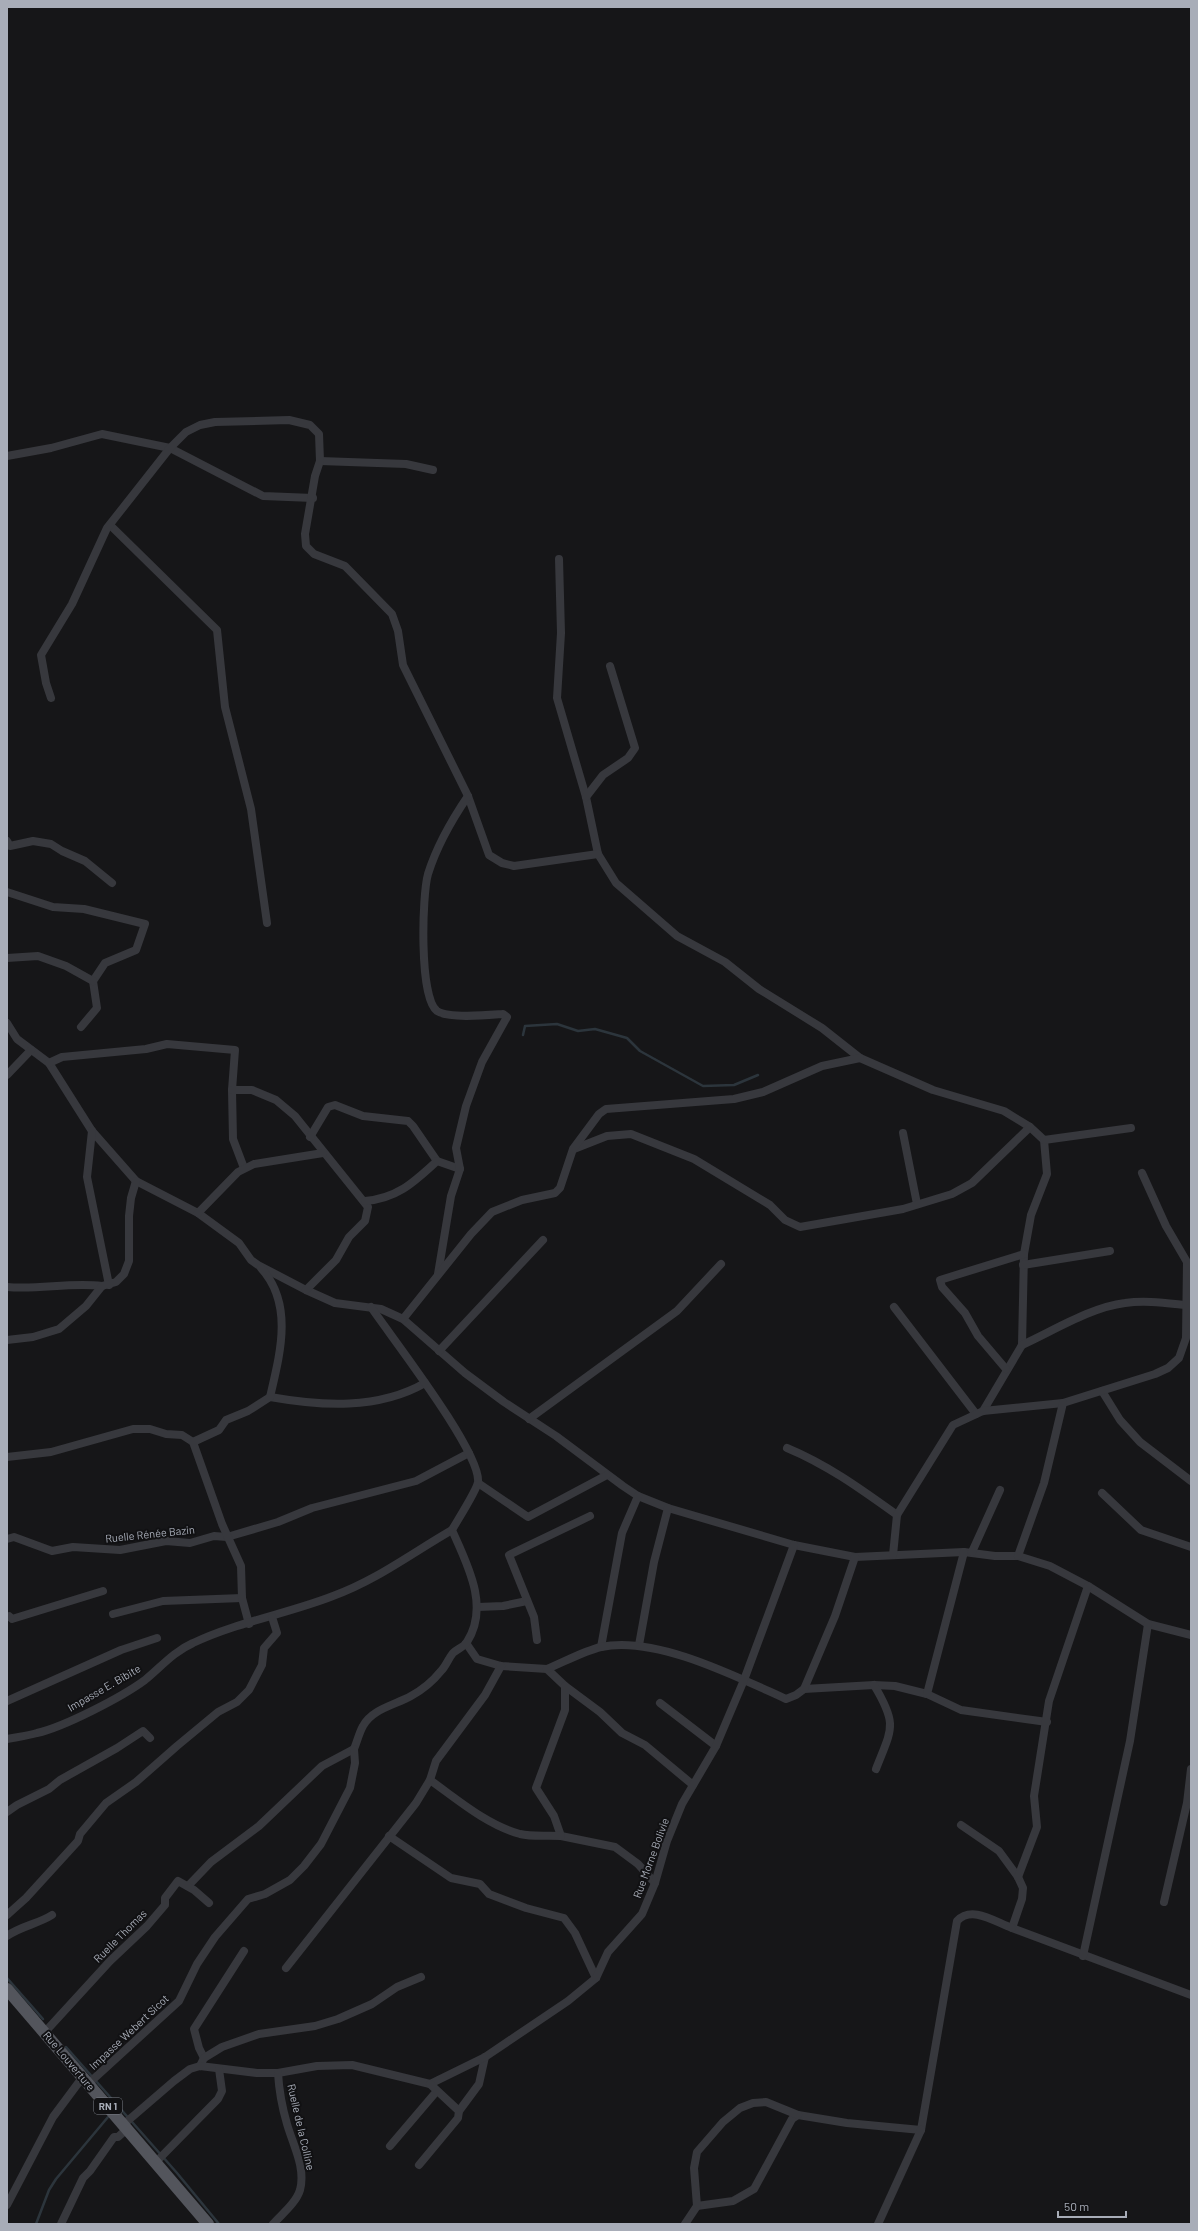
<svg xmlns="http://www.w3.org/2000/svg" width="1198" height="2231" font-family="Barlow,sans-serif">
	<rect width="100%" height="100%" fill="#161618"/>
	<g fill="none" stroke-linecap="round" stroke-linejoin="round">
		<!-- stream -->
		<g stroke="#2c353c" stroke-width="2.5">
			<polyline points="523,1035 525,1026 557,1024 578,1031 595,1029 627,1038 640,1051 703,1086 734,1085 758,1075"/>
			<polyline points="7,1978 43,2019"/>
			<polyline points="66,2047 177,2173 219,2224"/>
			<polyline points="36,2224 49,2190 56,2179 108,2117"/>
		</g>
		<!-- minor -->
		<g stroke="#37383d" stroke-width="8">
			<polyline points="7,456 51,448 102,434 170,448 263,496 313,498"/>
			<polyline points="320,461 406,464 433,470"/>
			<polyline points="110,525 217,630 225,707 251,809 267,923"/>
			<polyline points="559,559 561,633 557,698 586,797 598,854 616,883 677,936 725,962 759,989 822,1028 860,1058 933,1090 1004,1111 1030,1127 1044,1140 1047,1174 1031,1215 1024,1254 1022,1345 983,1411"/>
			<polyline points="51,698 46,683 41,655 72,604 107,528 170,448 186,432 200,425 215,422 289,420 310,425 319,434 320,461 315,476 305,534 306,546 314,554 345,566 392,614 398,631 403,665 468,796 489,855 502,863 514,866 598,854"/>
			<polyline points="586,797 603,775 628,758 635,748 610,666"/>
			<polyline points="7,841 10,846 33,841 51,844 62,851 85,861 112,883"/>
			<polyline points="7,892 53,907 84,909 145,924 136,950 105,963 93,981 97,1008 81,1027"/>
			<polyline points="7,958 38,956 66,966 93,981"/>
			<polyline points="7,1023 17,1039 49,1063 92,1131 136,1181 198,1213 239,1243 251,1260 258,1265 306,1290 335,1303 381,1309 403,1319 465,1373 504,1402 556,1436 623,1486 638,1496 668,1508 794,1545 855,1557 964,1552 995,1556 1018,1556 1050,1566 1088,1586 1148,1624 1191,1635"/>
			<polyline points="49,1063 62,1057 146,1049 167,1044 235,1050 232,1090 233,1139 244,1168"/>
			<polyline points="7,1075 31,1050"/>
			<polyline points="232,1090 252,1090 276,1100 295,1116 368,1207 365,1221 349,1237 336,1260 306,1290"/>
			<polyline points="92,1131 87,1177 109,1285"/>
			<polyline points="903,1133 917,1204"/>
			<polyline points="310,1137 328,1107 335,1105 363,1116 408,1121 413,1126 437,1161"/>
			<polyline points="1044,1140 1131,1128"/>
			<polyline points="574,1149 607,1136 631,1134 694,1159 770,1205 785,1220 800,1227 903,1209 952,1194 972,1183 1030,1127"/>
			<path d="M 365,1201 C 398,1198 414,1182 437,1161 L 460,1169"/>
			<polyline points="198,1213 238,1172 254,1164 323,1153"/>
			<polyline points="1023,1265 1110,1251"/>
			<path d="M 438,1274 L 451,1196 L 460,1169 L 456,1148 L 466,1106 L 482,1062 L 507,1017 L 503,1014 C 489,1015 449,1019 437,1011 C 419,998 422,895 428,874 C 437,845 451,821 468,796"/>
			<path d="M 7,1287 C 39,1290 70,1282 102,1286"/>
			<polyline points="894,1307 976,1414"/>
			<polyline points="403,1319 471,1234 492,1212 522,1200 555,1193 560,1188 573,1149 599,1114 606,1109 734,1099 763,1092 822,1066 860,1058"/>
			<polyline points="7,1340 33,1337 59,1329 86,1306 102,1286 116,1282 124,1274 129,1261 129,1216 131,1198 136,1181"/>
			<path d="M 1022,1345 C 1053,1331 1091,1307 1125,1303 C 1145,1300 1166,1303 1186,1305"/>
			<polyline points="439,1351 543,1240"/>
			<polyline points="1006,1369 978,1336 965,1313 942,1287 940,1280 1024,1254"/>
			<polyline points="1102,1391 1120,1420 1140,1442 1191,1481"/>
			<path d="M 270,1397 C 321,1406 378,1410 425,1383"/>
			<polyline points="529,1419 677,1311 721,1264"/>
			<path d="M 787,1448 C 828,1465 862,1490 897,1515"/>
			<polyline points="7,1457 51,1452 133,1429 150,1429 166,1434 182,1435 193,1442"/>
			<polyline points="478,1483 528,1517 607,1475"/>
			<polyline points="1102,1493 1141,1530 1191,1547"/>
			<polyline points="7,1539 14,1537 52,1551 73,1547 120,1550 166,1541 190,1543 214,1536 227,1537 278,1522 312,1508 416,1481 469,1453"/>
			<polyline points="972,1552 1000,1490"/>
			<polyline points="893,1555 897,1515 953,1425 983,1411 1063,1403 1155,1374 1168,1368 1179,1358 1186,1338 1187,1262 1166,1226 1142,1173"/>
			<polyline points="1018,1556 1044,1483 1063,1403"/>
			<polyline points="478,1607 503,1606 527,1601"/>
			<polyline points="113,1614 163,1601 242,1598"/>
			<polyline points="7,1617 9,1616 12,1619 103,1591"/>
			<path d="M 249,1624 L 242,1598 L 241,1566 L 222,1524 L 193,1442 L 219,1430 L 226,1420 L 248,1411 L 270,1397 C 280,1354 294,1304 261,1268"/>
			<polyline points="537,1640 534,1617 509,1555 590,1516"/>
			<polyline points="466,1643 477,1659 501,1666 547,1669 565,1686 565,1710 536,1788 554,1816 561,1836 615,1847 638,1864 655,1883"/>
			<polyline points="639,1645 654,1562 668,1508"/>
			<polyline points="601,1647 622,1533 638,1496"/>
			<path d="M 547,1669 C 564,1662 584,1651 601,1647 C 655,1635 737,1677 786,1699 L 796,1695 L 804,1689 L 874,1685 L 895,1686 L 927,1694 L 961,1710 L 1047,1722"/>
			<path d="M 874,1685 C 898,1725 892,1728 876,1769"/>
			<polyline points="565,1686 600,1712 622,1733 645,1745 693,1785"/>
			<polyline points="804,1689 835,1616 855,1557"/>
			<polyline points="927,1694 964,1552"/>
			<polyline points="7,1701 121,1650 157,1638"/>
			<polyline points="660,1703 716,1746"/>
			<path d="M 7,1739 C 17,1737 27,1736 37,1733 C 64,1727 122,1697 145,1680 C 161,1667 173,1652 193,1643 C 237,1622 287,1614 333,1596 C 377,1580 412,1553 452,1530"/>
			<path d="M 430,1780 C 458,1800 487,1825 520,1834 C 533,1837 548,1835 561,1836"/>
			<polyline points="7,1812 17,1805 49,1789 60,1780 117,1748 143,1731 150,1738"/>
			<polyline points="961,1825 999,1851 1018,1877 1023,1888 1022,1899 1012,1928 1191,1995"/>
			<polyline points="389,1836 451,1878 480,1884 489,1894 526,1908 564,1918 575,1933 596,1978"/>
			<polyline points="1018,1877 1037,1827 1034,1796 1049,1701 1088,1586"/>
			<path d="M 188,1886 L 211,1862 L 259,1826 L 322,1766 L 354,1749 C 357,1742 359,1733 363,1726 C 372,1709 395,1705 411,1696 C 422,1690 433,1681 441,1671 C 446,1666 448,1659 453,1653 C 457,1649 464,1647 467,1642 C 490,1606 467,1564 452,1530 C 457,1521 477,1490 478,1482 C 481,1452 392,1338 371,1307"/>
			<polyline points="1164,1902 1187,1803 1191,1769"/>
			<polyline points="7,1915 26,1898 78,1841 80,1834 106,1803 136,1782 177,1746 218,1712 237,1702 249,1690 262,1665 264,1648 277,1633 272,1617"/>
			<path d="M 7,1936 C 21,1926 38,1924 52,1915"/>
			<polyline points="1083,1956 1130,1741 1148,1624"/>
			<polyline points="286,1968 416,1803 430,1780 436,1761 485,1695 501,1666"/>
			<polyline points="45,2032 110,1961 147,1926 165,1905 165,1898 178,1881 194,1890 209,1903"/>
			<polyline points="204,2058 199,2048 194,2029 244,1951"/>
			<polyline points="200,2066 204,2058 222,2047 259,2034 315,2026 338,2019 372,2004 397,1987 421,1977"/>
			<polyline points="88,2084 179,2001 197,1964 215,1937 248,1899 265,1894 290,1880 304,1866 321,1844 350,1788 355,1763 354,1749"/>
			<polyline points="459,2111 479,2084 485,2057"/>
			<polyline points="124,2124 174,2081 190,2069 200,2066 257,2073 278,2073 317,2066 352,2065 430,2084 485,2057 568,2001 596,1978 608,1952 642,1914 655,1883 667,1841 682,1804 716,1746 744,1680 794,1545"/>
			<polyline points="390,2146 436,2092"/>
			<polyline points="156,2162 218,2099 222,2091 219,2069"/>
			<polyline points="419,2165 458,2118 459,2111 430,2084"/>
			<polyline points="7,2205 53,2117 82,2078"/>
			<path d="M 697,2206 L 733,2201 L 754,2189 L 792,2119 L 798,2115 L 847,2123 L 921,2130 L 957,1921 C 972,1905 995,1922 1012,1928"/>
			<polyline points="61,2224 83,2178 90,2171 114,2137 118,2137 128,2128"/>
			<path d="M 273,2224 C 282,2214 296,2203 300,2190 C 306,2168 293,2145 287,2124 C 282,2107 279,2090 278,2073"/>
			<polyline points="685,2224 697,2206 694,2168 697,2152 723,2122 740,2108 753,2103 766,2102 798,2115"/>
			<polyline points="878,2224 921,2130"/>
		</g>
		<!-- primary -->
		<polyline stroke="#53555c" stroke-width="12" points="7,1989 208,2224"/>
	</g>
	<g text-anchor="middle" stroke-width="4" stroke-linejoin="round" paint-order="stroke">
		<!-- shield labels -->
		<rect fill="#111113" stroke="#7b7e86" stroke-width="1" x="94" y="2098" width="28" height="16" rx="3"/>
		<g font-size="10" font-weight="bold" fill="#a8adb8">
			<text x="108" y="2110">RN 1</text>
		</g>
		<!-- street labels -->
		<g font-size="11" fill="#a8adb8" stroke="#111113">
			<text transform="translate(150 1534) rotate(-6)" y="4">Ruelle Rénée Bazin</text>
			<text transform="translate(104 1688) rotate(-30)" y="4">Impasse E. Bibite</text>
			<text transform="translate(651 1858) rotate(-70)" y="4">Rue Morne Bolivie</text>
			<text transform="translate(120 1936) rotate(-45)" y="4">Ruelle Thomas</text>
			<text transform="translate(129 2032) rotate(-43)" y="4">Impasse Webert Sicot</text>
			<text transform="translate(69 2061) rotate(50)" y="4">Rue Louverture</text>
			<text transform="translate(301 2127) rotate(77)" y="4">Ruelle de la Colline</text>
		</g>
	</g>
	<!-- border -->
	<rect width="1198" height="2231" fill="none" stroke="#a8adb8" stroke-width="16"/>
	<!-- scale -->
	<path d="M1058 2211v6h68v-6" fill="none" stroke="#a8adb8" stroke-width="2"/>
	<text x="1064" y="2211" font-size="12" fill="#a8adb8" stroke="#111113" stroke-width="3" paint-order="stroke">50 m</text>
</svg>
